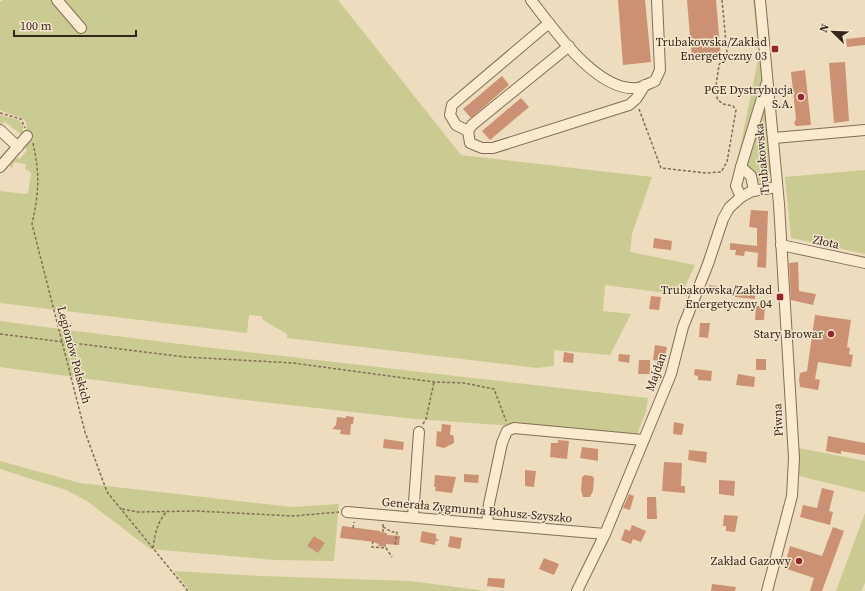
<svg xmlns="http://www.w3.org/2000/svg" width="865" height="591" font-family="'Source Serif 4',serif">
	<rect width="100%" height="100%" fill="#eddcbd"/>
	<!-- green -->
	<g fill="#c9cb92">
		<path d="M 3,0 L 52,0 L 80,32 L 85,26 L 65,0 L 338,0 L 461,155 L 652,177 L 632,234 L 630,252 L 695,265 L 681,295 L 605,285 L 603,311 L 631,314 L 610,355 L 554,350 L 554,366 L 537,368 L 287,338 L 287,334 L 263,320 L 262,316 L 249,315 L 247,333 L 0,303 L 0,191 L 26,194 L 28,193 L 31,174 L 29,171 L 25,169 L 26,164 L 14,162 L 12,168 L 9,165 L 17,157 L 20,159 L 27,150 L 24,146 C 31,111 24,122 0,110 L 0,2 Z"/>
		<polygon points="753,0 756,0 763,77 732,187 759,55"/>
		<polygon points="765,102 771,174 769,174 767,180 759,182 747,165"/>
		<polygon points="0,115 19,120 23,126 23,136 5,122 0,125"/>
		<polygon points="865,170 865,254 791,238 785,177"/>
		<path d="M 0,321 C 216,350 432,373 648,398 L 646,411 L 637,435 L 415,419 L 237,399 L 0,367 Z"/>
		<polygon points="799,448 865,461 865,492 799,476"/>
		<polygon points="0,461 80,483 292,507 339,504 334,561 275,560 150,549 87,501 66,490 0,469"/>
		<polygon points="865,513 865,583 861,591 836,591"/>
		<polygon points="174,571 261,576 410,581 486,591 190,591"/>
	</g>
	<!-- building -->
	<g fill="#cc9173">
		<polygon points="618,0 645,0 651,62 623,65"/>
		<polygon points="687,0 716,0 721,57 692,60"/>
		<polygon points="865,37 865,45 847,47 846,39"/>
		<polygon points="845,62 849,121 834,123 829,63"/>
		<polygon points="805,70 811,125 796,126 794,123 796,119 791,72"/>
		<polygon points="502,76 509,85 471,118 463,109"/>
		<polygon points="521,98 529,107 490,140 482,131"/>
		<polygon points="751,210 768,211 766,268 757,267 758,253 745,251 744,256 735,255 736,250 730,250 730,243 757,246 757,228 749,227"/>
		<polygon points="654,238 672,241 671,250 653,248"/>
		<polygon points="798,262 799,291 816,294 813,305 791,300 789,263"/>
		<polygon points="709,285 722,287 722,293 709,291"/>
		<polygon points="749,285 756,286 755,299 735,297 736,289 749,288"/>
		<polygon points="651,296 661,297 659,310 649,309"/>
		<polygon points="756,306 765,306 764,320 755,320"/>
		<polygon points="815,315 851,320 847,347 850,348 849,354 853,355 851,367 818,362 815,379 820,380 818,390 800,387 799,380 800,373 807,371"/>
		<polygon points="700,323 710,323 708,338 699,337"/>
		<polygon points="655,345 667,347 664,362 653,360"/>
		<polygon points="564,352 574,354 573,363 563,362"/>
		<polygon points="619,354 630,355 629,363 618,361"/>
		<rect x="756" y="359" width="10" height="11"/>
		<polygon points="639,360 650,360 650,374 638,374"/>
		<polygon points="695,369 712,371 711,381 698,380 698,376 694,375"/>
		<polygon points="738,374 755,377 754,387 736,385"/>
		<polygon points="346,416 354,417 353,424 351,424 350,435 340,434 341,430 332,429 336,425 337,417 346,418"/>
		<polygon points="674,422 684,424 682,435 673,434"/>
		<polygon points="442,424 451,425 450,435 453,435 454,440 454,443 444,448 436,446 437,431 441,432"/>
		<polygon points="828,436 865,443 865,455 841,451 841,454 826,451"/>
		<polygon points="384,439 404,442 403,450 383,448"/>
		<polygon points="558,440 569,441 567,459 550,457 551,443 558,443"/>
		<polygon points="582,447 598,449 598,461 580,458"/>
		<polygon points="689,450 707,452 706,463 688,460"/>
		<polygon points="664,462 682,463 681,486 685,486 685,493 662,491"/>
		<polygon points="525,470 536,471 534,487 525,486"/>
		<polygon points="464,474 479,475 478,483 464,482"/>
		<polygon points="435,475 456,477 452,493 435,491 436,487 434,487"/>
		<polygon points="585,475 592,476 594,478 593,491 590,497 583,497 581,490 582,477"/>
		<polygon points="719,480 735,481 734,496 719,494"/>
		<polygon points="822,488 834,491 829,511 833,512 830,525 800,517 803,505 817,508"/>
		<polygon points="629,494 634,496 630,510 623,508"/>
		<polygon points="647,497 656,497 657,519 647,519"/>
		<polygon points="724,515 738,516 735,532 726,531 726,526 723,526"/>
		<polygon points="632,525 646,531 641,542 633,539 631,544 621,540 625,529 630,531"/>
		<polygon points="342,526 380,531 380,532 387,533 387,535 400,536 399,545 386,544 386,547 378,546 379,544 375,543 375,542 340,538"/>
		<polygon points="833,527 844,531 822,591 810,591 814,578 784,568 790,546 822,556"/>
		<polygon points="422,531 436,534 436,538 439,540 435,542 435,545 420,542"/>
		<polygon points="314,536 325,543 318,553 307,546"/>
		<polygon points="450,536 462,538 460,549 448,547"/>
		<polygon points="544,558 559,564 554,575 539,569"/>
		<polygon points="488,578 505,579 504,588 487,586"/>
		<polygon points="712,584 736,587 735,591 711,591"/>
	</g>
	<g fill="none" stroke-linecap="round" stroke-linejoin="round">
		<defs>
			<g id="minor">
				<polyline points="57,0 81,28"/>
				<path d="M 531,0 C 553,28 597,93 638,88 C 643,87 650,83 655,81 L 660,70 L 657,0"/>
				<polyline points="760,0 779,204 794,458 792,496 767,591"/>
				<polyline points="569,46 472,125 468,131 470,143 482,148 493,148 629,105 636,99 645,85"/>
				<polyline points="0,130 18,147"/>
				<polyline points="468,131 456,125 450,115 452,105 549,23"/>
				<polyline points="774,138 865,130"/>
				<polyline points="0,167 27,136"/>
				<polyline points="754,191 751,176 741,167 766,85"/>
				<polyline points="741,197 736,186 741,167"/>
				<polyline points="781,245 865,263"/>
				<polyline points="347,512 605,534"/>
				<polyline points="413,517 419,432"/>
				<polyline points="487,524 489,504 502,443 507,431 514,428 643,440"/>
				<polyline points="577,591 605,534 671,374 683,327 708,264 723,219 729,208 741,197 752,191 777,187"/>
			</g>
		</defs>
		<!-- minor casing -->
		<use href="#minor" stroke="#856c56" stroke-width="12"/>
		<!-- path -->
		<g stroke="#856c56" stroke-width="1.5" stroke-dasharray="3 2" stroke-linecap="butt">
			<polyline points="639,109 661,168 706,173 721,172 727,162 736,110 733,106 723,104 718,100 715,93 719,65 727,53 722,0"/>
			<polyline points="0,113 21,119 25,128"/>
			<path d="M 33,143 C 40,174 39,193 32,224 L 85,432 L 107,492 L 188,591"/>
			<polyline points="0,334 185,357 293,363 434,382 464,383 494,389 506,421"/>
			<polyline points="423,424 426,419 434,382"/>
			<polyline points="122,509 138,512 197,511 293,516 339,512"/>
			<polyline points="383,527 392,532 397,532 395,545"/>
			<polyline points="353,528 354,522"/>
			<polyline points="383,532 383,523"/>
			<polyline points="373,541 372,547 386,548 392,557"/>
			<path d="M 153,548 C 155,533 157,523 167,511"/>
		</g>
		<!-- minor -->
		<use href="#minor" stroke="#f9ead0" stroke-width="10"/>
	</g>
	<!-- markers -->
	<g fill="#94262f" stroke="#f5e6cd" stroke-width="1.5">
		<rect x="771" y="45" width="8" height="8" rx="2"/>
		<circle cx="801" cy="97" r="4"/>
		<rect x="776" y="293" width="8" height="8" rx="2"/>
		<circle cx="831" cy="334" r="4"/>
		<circle cx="799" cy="561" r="4"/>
	</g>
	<g text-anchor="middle" stroke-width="3" stroke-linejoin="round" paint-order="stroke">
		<!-- poi labels -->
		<g font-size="12" fill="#34261b" stroke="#f5e6cd" text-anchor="end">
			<text x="767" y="46">Trubakowska/Zakład<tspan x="767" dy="14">Energetyczny 03</tspan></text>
			<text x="793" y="94">PGE Dystrybucja<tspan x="793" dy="14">S.A.</tspan></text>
			<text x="772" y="294">Trubakowska/Zakład<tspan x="772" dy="14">Energetyczny 04</tspan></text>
			<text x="823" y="338">Stary Browar</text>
			<text x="791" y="565">Zakład Gazowy</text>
		</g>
		<!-- street labels -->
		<g font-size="12" fill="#34261b" stroke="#f5e6cd">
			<text transform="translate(762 159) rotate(-95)" y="4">Trubakowska</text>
			<text transform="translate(826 242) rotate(12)" y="4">Złota</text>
			<text transform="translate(74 355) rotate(75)" y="4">Legionów Polskich</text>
			<text transform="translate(656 372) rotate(-70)" y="4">Majdan</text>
			<text transform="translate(778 420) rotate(-93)" y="4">Piwna</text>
			<text transform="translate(477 510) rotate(5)" y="4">Generała Zygmunta Bohusz-Szyszko</text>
		</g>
	</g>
	<!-- north arrow -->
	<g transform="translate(833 32) rotate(293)" stroke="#f5e6cd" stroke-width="3" paint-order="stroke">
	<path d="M0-3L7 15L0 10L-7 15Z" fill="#34261b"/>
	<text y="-6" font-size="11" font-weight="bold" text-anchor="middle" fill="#34261b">N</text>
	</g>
	<!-- scale -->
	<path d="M14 30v6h122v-6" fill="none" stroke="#34261b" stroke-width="2"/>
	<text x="20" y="30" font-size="12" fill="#34261b" stroke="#f5e6cd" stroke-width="3" paint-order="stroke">100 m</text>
</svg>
